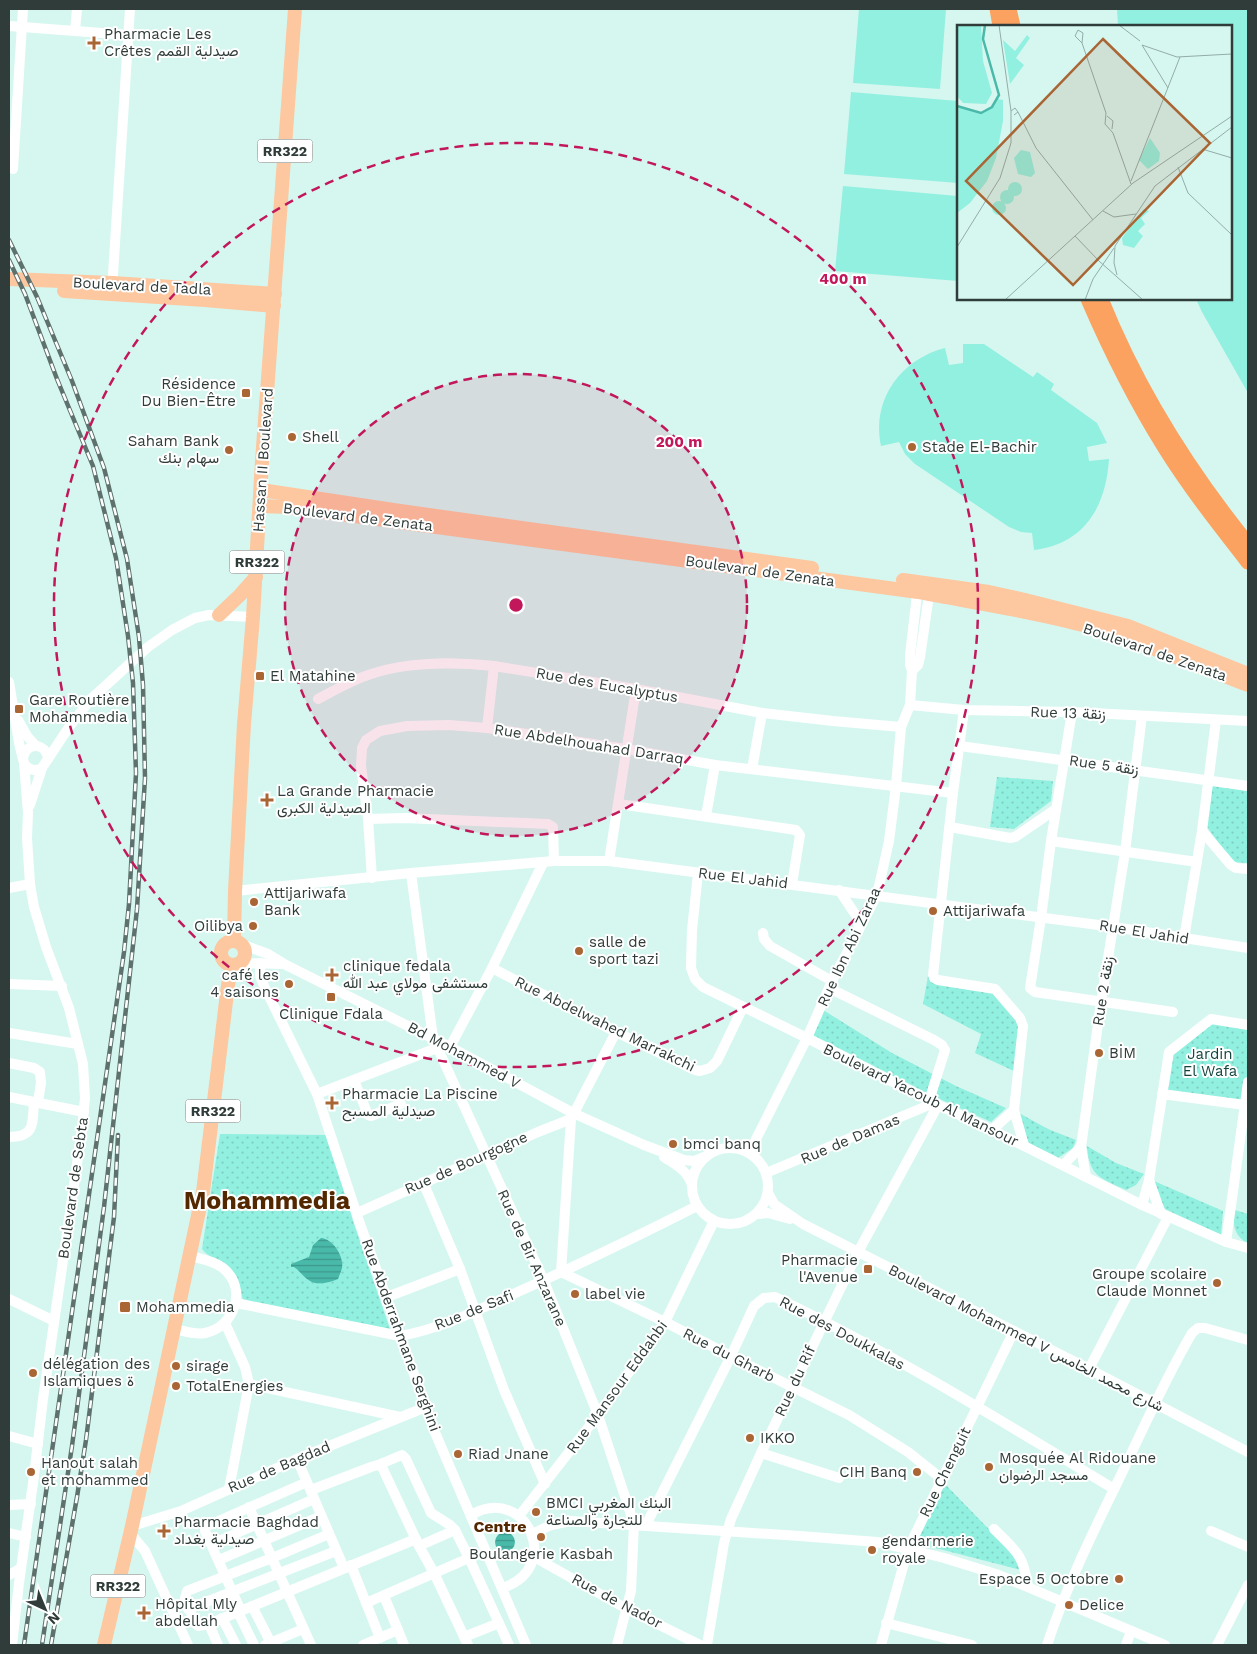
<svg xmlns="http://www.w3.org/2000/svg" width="1257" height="1654" font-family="'Work Sans',Vazirmatn,sans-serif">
	<defs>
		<pattern id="park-dots" width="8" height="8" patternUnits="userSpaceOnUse" patternTransform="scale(1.25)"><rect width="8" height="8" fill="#92f0e0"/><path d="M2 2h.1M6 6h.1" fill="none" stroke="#7ecfc1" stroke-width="1.8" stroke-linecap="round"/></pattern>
		<pattern id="water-rules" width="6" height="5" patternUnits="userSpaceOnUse" patternTransform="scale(1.25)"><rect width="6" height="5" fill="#49b9a9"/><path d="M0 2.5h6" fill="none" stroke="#3d988b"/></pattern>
	</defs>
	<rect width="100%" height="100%" fill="#d6f7f0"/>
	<!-- grass -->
	<g fill="#92f0e0">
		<polygon points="859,9 946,9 940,89 853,83"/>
		<polygon points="1117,9 1248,9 1248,393 1202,312 1196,299 1231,299 1231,26 1118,26"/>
		<polygon points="851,92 958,101 958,183 844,174"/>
		<polygon points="843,186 958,196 958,281 835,271"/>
		<path d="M 963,344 L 984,344 L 1033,377 L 1037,372 L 1054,384 L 1051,390 L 1097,423 L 1107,443 L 1087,447 L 1089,461 L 1109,459 C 1106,506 1085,544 1034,550 L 1032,533 L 1021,532 L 1009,527 L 915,464 L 905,454 L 899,442 L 881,446 C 871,400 901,359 945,348 L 949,365 L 963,363 Z"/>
	</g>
	<!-- park -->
	<g fill="url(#park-dots)">
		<polygon points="997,777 1053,781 1051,801 1014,829 990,827"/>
		<polygon points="1210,785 1248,791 1248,863 1232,862 1205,824"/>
		<polygon points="928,976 991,986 1027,1030 1016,1072 975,1053 981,1034 923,1004"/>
		<polygon points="820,1008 892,1053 956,1086 1006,1108 991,1122 933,1096 811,1034"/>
		<polygon points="1208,1015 1248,1024 1248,1082 1245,1105 1163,1094 1173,1046"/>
		<polygon points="1019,1113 1048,1129 1076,1140 1073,1148 1058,1158 1027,1142"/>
		<path d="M 220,1134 L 328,1135 L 353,1221 L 390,1329 L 243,1300 C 239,1284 236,1272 222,1262 C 214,1256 209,1258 202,1249 Z"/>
		<path d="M 1087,1146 L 1116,1163 L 1144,1174 L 1136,1185 L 1126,1190 C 1101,1178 1089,1177 1087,1146 Z"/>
		<polygon points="1154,1181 1223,1211 1221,1235 1165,1209 1158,1195"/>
		<path d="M 1235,1210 L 1248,1214 L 1248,1243 C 1234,1237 1232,1223 1235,1210 Z"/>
		<polygon points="943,1482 1013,1554 1021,1570 916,1543"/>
	</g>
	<!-- water -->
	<g fill="url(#water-rules)">
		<path d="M 321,1238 C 333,1239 344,1256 342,1268 C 341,1272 339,1276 338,1279 C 331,1282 317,1286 310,1281 C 304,1278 300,1271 294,1267 L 291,1267 L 291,1264 L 309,1257 L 313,1245 Z"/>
		<circle cx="505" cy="1542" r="10"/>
	</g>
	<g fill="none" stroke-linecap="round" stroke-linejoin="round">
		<!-- minor -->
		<g stroke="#fff" stroke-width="10">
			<polyline points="9,26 128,35"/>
			<polyline points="75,30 77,9"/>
			<polyline points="13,169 23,9"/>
			<polyline points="112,290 130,9"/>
			<polyline points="912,671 918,665 920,657 930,588"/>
			<polyline points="9,682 19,743 24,763 28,813 27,838 30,884 34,907 46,947 69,1008 83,1064 85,1098 82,1129 43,1399 34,1476 19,1583 12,1645"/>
			<path d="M 318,699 C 335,690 352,680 371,674 C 409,661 453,662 494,666 L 636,689 L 762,713 L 833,721 L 901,727"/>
			<polyline points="910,705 912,671 910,665 910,655 918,586"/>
			<polyline points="964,710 953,793 933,975 934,978 938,980 995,989 1020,1018 1023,1026 1014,1110"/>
			<polyline points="1072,712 1051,841 1041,918 1030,988 1035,992 1173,1012"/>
			<polyline points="18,720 27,736 36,746"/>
			<polyline points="487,728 494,666"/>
			<polyline points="960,746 1248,786"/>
			<path d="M 23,758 C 26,742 46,742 48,759"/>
			<path d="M 24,763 C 28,770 35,772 42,768 L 69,727 L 91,699 L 148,647 L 172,630 L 195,618 L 209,615 L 253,617"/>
			<polyline points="752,769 762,713"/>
			<polyline points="619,804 796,830 800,835 792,884"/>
			<polyline points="30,805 42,768"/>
			<polyline points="706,816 715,765"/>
			<polyline points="368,819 405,818 548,824 553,827 554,861"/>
			<polyline points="950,827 1010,838 1015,837 1056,809"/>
			<polyline points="1202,831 1231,865 1236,868 1248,869"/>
			<polyline points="1051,841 1197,862"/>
			<polyline points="609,861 636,689"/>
			<polyline points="411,873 433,1038 544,1281 598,1415 634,1524 631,1591 617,1645"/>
			<polyline points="698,873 692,930 691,968 695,979 703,987 807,1038 934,1103 992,1130 1142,1205 1226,1242 1248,1248"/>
			<polyline points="372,878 368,819 361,766 362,748 366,740 380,731 407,726 449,725 487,728 626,749 715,765 953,793"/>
			<polyline points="9,888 30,884"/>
			<polyline points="839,890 857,917 859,930"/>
			<polyline points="235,891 411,873 554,861 609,861 1114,927 1248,948"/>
			<polyline points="763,933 764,939 770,946 832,981"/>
			<polyline points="1184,938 1202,831 1216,720"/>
			<polyline points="241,944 268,954 286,965 450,1047 573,1113 644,1145 684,1160 694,1161 706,1156"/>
			<polyline points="239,963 282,964"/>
			<polyline points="260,963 260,976 264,986 317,1094 360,1224 434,1430 526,1645"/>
			<polyline points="492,968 616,1032 695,1070 700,1071 710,1068 717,1061 743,1007"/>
			<polyline points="9,984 62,986"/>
			<polyline points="829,988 934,1040 942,1045 945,1050 929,1101"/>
			<polyline points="9,1033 78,1044"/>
			<polyline points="450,1047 492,968 543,863"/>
			<polyline points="9,1063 34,1068 40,1072 41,1083 38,1102"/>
			<polyline points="354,1080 368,1115 371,1116 401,1104"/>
			<polyline points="317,1094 437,1048"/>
			<polyline points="1162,1094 1245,1105"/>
			<polyline points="9,1097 34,1102"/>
			<polyline points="571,1119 561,1272 665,1322 760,1371 849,1415 908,1452 942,1479"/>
			<polyline points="992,1130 1014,1110 1024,1145"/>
			<path d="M 9,1137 C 36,1137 32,1123 34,1102 L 84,1112"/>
			<circle cx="730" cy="1186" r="38"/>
			<polyline points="749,1153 807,1038 832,981 877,895 889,841 896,786 901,727 910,705 964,710 1072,712 1248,721"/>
			<path d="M 664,1157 C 676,1165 687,1170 692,1185"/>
			<polyline points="1063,1165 1081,1147"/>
			<polyline points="766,1173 934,1103"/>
			<polyline points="1086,1177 1081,1147 1101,1002 1125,852 1142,716"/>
			<polyline points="1149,1180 1161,1214"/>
			<polyline points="423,1182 460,1269 504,1390 545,1484"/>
			<polyline points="768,1193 774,1204 803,1224 1089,1369 1248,1452"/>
			<polyline points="1142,1205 1149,1180 1169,1052 1211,1019 1248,1025"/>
			<polyline points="357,1213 538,1132 571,1119 616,1032"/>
			<polyline points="757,1214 768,1213 790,1219"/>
			<polyline points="1226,1242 1248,1082"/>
			<polyline points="387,1297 460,1269"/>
			<polyline points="9,1299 54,1321"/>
			<path d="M 236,1303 L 400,1336 C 437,1330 476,1311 511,1295 C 574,1267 636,1237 697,1206"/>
			<polyline points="225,1323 245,1367 249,1384 229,1489"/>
			<path d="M 175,1329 C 184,1331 196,1335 205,1333 C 235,1327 248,1288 223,1268 C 214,1261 201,1259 190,1256"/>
			<polyline points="1089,1369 1168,1217"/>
			<polyline points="249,1384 400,1417"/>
			<polyline points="9,1436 38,1444"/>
			<polyline points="761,1453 839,1478"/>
			<polyline points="297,1459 344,1568"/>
			<polyline points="378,1465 402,1455 406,1459 431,1513 450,1525 455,1530 469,1558 509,1645"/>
			<polyline points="311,1490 371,1467 378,1465 382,1467 419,1546 434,1573 468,1645"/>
			<polyline points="9,1505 31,1504"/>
			<polyline points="249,1507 311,1645"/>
			<path d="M 471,1515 C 527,1483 564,1569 502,1588"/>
			<polyline points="519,1516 598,1415 665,1322 714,1221"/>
			<path d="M 646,1525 L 731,1356 L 754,1306 L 764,1298 L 775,1297 C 892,1353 1003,1422 1114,1489"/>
			<polyline points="132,1526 181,1511 297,1459 426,1407"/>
			<path d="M 994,1529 C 1016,1551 1023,1554 1028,1586"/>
			<polyline points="1211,1531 1248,1547"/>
			<polyline points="9,1533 26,1537"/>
			<polyline points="130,1533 145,1551 188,1645"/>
			<polyline points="329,1534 272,1558 187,1591 185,1598 195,1623 198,1626 209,1624 416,1539"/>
			<polyline points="532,1534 551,1525 571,1521 800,1536 877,1542 908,1549 944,1558 999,1575 1165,1645"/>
			<polyline points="212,1544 314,1499"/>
			<polyline points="419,1546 455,1530"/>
			<polyline points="534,1557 627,1609 700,1645"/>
			<polyline points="219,1560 321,1516"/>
			<polyline points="351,1565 380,1638"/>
			<polyline points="9,1575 21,1568"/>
			<polyline points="384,1596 404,1645"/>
			<polyline points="366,1603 469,1558"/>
			<polyline points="252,1606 272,1645"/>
			<polyline points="188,1609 336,1551"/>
			<polyline points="241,1611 205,1531 205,1527 307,1482"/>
			<polyline points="238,1612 254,1645"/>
			<polyline points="222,1618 236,1645"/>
			<polyline points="886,1623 972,1645"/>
			<polyline points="209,1624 218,1645"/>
			<polyline points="464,1637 499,1623"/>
			<polyline points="265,1645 303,1629"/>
			<polyline points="363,1645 398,1630"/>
			<polyline points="707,1645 724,1543 731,1519 761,1453 858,1252 938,1105"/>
			<polyline points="881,1645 908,1549 1014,1331"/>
			<path d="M 1047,1645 C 1066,1587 1093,1532 1120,1477 C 1143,1429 1165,1379 1192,1333 L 1198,1328 L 1205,1328 L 1248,1340"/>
			<polyline points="1126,1645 1131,1631"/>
			<polyline points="1217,1645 1248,1585"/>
		</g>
		<!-- major -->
		<g stroke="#fdc7a0" stroke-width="14">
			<polyline points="9,279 113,283 275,294"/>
			<polyline points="64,291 205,300 274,306"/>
			<polyline points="261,490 400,511 812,568"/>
			<path d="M 260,506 L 288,507 L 918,592 C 975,603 1033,611 1090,627 C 1144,643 1196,665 1248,685"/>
			<polyline points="903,580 989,592 1025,600 1128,626 1248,674"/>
			<polyline points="219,615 240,595 256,577"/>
			<polyline points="234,941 235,891 244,724 253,617 262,461 295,9"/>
			<circle cx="233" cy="953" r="12"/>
			<polyline points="104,1645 132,1526 203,1192 228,985 232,965"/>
		</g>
		<!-- highway -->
		<g stroke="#fba261" stroke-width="15">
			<polyline points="997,9 1000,26"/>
			<polyline points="1009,9 1013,26"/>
			<path d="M 1088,299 C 1110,350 1135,400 1165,448 C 1190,488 1219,525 1248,562"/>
			<path d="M 1101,299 C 1136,386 1189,471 1248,544"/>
		</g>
		<defs>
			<g id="rail">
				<polyline points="9,240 37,297 72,381 104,468 127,559 139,637 143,685 145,778 137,909 104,1207 72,1446 42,1645"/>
				<polyline points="9,260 25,294 57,379 93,466 116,558 128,636 133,683 136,773 129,904 124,952 24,1645"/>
				<polyline points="51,1645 77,1497 86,1440 114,1217 118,1135"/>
			</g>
		</defs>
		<!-- rail casing -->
		<use href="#rail" stroke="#5e716d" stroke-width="4.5"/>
		<!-- rail -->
		<use href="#rail" stroke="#fff" stroke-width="2.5" stroke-dasharray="8" stroke-linecap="butt"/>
	</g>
	<!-- distance rings -->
	<circle cx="516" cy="605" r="231" fill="#c2185b" fill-opacity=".12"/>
	<g fill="none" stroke="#c2185b" stroke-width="2.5" stroke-dasharray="9 6">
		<circle cx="516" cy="605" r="231"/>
		<circle cx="516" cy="605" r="462"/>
	</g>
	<!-- markers -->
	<g fill="#a96634" stroke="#fff" stroke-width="2">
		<path d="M91.5 35.5h5v5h5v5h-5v5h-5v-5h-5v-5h5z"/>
		<rect x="241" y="388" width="10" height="10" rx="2.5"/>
		<circle cx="292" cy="437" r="5"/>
		<circle cx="912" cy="447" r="5"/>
		<circle cx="229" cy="450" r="5"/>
		<rect x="255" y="671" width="10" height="10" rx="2.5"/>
		<rect x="14" y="704" width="10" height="10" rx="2.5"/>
		<path d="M264.5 792.5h5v5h5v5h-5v5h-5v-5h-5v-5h5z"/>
		<circle cx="254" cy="902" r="5"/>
		<circle cx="933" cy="911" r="5"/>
		<circle cx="253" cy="926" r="5"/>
		<circle cx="579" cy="951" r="5"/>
		<path d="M329.5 967.5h5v5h5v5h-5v5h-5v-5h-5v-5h5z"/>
		<circle cx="289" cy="984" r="5"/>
		<rect x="326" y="992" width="10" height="10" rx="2.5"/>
		<circle cx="1099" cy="1053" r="5"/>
		<path d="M329.5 1095.5h5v5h5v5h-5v5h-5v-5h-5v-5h5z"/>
		<circle cx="673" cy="1144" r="5"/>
		<rect x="863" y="1264" width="10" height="10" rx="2.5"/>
		<circle cx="1217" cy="1283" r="5"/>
		<circle cx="575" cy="1294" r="5"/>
		<rect x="119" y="1301" width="12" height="12" rx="2.5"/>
		<circle cx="176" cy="1366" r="5"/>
		<circle cx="33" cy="1373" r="5"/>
		<circle cx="176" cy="1386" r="5"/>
		<circle cx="750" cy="1438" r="5"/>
		<circle cx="458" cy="1454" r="5"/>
		<circle cx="989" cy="1467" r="5"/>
		<circle cx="31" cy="1472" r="5"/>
		<circle cx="917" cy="1472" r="5"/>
		<circle cx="536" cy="1512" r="5"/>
		<path d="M161.5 1523.5h5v5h5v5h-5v5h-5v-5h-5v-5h5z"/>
		<circle cx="541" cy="1537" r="5"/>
		<circle cx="872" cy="1550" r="5"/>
		<circle cx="1119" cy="1579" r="5"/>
		<circle cx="1069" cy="1605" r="5"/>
		<path d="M141.5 1605.5h5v5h5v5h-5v5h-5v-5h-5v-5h5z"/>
	</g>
	<g text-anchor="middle" stroke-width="4" stroke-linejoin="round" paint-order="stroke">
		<!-- shield labels -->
		<g fill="#fff" stroke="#6d7674" stroke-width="1">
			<rect x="257.5" y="139.5" width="55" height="23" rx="4"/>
			<rect x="229.5" y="550.5" width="55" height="23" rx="4"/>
			<rect x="185.5" y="1099.5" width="55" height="23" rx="4"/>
			<rect x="90.5" y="1574.5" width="55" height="23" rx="4"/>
		</g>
		<g font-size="14" font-weight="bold" fill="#2f3c39">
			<text x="285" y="156">RR322</text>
			<text x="257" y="567">RR322</text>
			<text x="213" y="1116">RR322</text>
			<text x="118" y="1591">RR322</text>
		</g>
		<!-- poi labels -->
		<g font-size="15" fill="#2f3c39" stroke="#fff" text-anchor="start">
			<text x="104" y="39">Pharmacie Les<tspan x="104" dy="17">Crêtes صيدلية القمم</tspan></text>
			<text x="236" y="389" text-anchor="end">Résidence<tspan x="236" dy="17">Du Bien-Être</tspan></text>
			<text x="302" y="442">Shell</text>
			<text x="219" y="446" text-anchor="end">Saham Bank<tspan x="219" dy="17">سهام بنك</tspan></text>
			<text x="922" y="452">Stade El-Bachir</text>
			<text x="270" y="681">El Matahine</text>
			<text x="29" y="705">Gare Routière<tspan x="29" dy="17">Mohammedia</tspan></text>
			<text x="277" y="796">La Grande Pharmacie<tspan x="277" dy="17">الصيدلية الكبرى</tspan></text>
			<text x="264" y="898">Attijariwafa<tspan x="264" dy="17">Bank</tspan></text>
			<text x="943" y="916">Attijariwafa</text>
			<text x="243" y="931" text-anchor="end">Oilibya</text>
			<text x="589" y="947">salle de<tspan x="589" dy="17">sport tazi</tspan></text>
			<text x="343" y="971">clinique fedala<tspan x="343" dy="17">مستشفى مولاي عبد الله</tspan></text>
			<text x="279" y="980" text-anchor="end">café les<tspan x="279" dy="17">4 saisons</tspan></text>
			<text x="331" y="1019" text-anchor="middle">Clinique Fdala</text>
			<text x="1109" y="1058">BİM</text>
			<text x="342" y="1099">Pharmacie La Piscine<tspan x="342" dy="17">صيدلية المسبح</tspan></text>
			<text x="683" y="1149">bmci banq</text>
			<text x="858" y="1265" text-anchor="end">Pharmacie<tspan x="858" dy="17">l'Avenue</tspan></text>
			<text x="1207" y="1279" text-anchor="end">Groupe scolaire<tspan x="1207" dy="17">Claude Monnet</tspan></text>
			<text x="585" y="1299">label vie</text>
			<text x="136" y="1312">Mohammedia</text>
			<text x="43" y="1369">délégation des<tspan x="43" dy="17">Islamiques ة</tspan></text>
			<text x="186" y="1371">sirage</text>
			<text x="186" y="1391">TotalEnergies</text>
			<text x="760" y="1443">IKKO</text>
			<text x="468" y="1459">Riad Jnane</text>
			<text x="999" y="1463">Mosquée Al Ridouane<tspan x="999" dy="17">مسجد الرضوان</tspan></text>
			<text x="41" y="1468">Hanout salah<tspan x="41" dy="17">et mohammed</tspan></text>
			<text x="907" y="1477" text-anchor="end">CIH Banq</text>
			<text x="546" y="1508">BMCI البنك المغربي<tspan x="546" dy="17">للتجارة والصناعة</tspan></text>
			<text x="174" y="1527">Pharmacie Baghdad<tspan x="174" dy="17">صيدلية بغداد</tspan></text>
			<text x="882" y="1546">gendarmerie<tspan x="882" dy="17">royale</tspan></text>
			<text x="541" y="1559" text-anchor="middle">Boulangerie Kasbah</text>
			<text x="1109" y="1584" text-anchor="end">Espace 5 Octobre</text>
			<text x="155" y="1609">Hôpital Mly<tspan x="155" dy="17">abdellah</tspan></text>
			<text x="1079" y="1610">Delice</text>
		</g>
		<!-- street labels -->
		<g font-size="15" fill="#2f3c39" stroke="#fff">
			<text transform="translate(142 286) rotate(3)" y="5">Boulevard de Tadla</text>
			<text transform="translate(263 460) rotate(-86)" y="5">Hassan II Boulevard</text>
			<text transform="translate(358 517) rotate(7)" y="5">Boulevard de Zenata</text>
			<text transform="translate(760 571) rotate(8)" y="5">Boulevard de Zenata</text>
			<text transform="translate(1155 652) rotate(19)" y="5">Boulevard de Zenata</text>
			<text transform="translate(607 685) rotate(10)" y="5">Rue des Eucalyptus</text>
			<text transform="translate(1068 713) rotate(2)" y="5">Rue 13 زنقة</text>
			<text transform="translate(589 744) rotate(9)" y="5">Rue Abdelhouahad Darraq</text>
			<text transform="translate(1104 765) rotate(8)" y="5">Rue 5 زنقة</text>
			<text transform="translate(743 878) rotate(7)" y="5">Rue El Jahid</text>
			<text transform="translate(1144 932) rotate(9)" y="5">Rue El Jahid</text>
			<text transform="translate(849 947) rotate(-65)" y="5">Rue Ibn Abi Zaraa</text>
			<text transform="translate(1103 991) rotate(-81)" y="5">Rue 2 زنقة</text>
			<text transform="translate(605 1024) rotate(26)" y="5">Rue Abdelwahed Marrakchi</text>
			<text transform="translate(464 1055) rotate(28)" y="5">Bd Mohammed V</text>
			<text transform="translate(921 1095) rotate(26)" y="5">Boulevard Yacoub Al Mansour</text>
			<text transform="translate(850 1139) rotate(-23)" y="5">Rue de Damas</text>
			<text transform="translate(466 1163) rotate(-24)" y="5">Rue de Bourgogne</text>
			<text transform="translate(73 1188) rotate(-82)" y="5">Boulevard de Sebta</text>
			<text transform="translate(532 1258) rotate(66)" y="5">Rue de Bir Anzarane</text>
			<text transform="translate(474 1310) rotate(-22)" y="5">Rue de Safi</text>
			<text transform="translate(842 1333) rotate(28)" y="5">Rue des Doukkalas</text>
			<text transform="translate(401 1335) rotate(70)" y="5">Rue Abderrahmane Serghini</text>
			<text transform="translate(1026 1338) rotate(27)" y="5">Boulevard Mohammed V شارع محمد الخامس</text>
			<text transform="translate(729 1355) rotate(27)" y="5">Rue du Gharb</text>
			<text transform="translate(795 1381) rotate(-65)" y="5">Rue du Rif</text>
			<text transform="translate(617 1387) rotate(-54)" y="5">Rue Mansour Eddahbi</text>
			<text transform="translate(279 1467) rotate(-23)" y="5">Rue de Bagdad</text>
			<text transform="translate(945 1472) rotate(-64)" y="5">Rue Chenguit</text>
			<text transform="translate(617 1601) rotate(28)" y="5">Rue de Nador</text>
		</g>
		<!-- park labels -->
		<g font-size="15" fill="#13443e" stroke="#fff">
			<text x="1210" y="1059">Jardin<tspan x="1210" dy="17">El Wafa</tspan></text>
		</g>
		<!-- neighbourhood labels -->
		<g font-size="16" font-weight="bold" fill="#532801" stroke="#fff">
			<text x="500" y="1532">Centre</text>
		</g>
		<!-- town labels -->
		<g font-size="25" font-weight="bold" fill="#532801" stroke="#fff">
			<text x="267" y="1209">Mohammedia</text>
		</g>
	</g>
	<!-- overview -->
	<g transform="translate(957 25)">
		<rect width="275" height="275" fill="#d6f7f0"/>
		<path d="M 0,0 L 24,0 L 26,36 L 35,68 L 29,79 L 6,78 L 0,71 ZM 41,74 L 46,75 L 46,96 L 39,133 L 30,156 L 13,178 L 0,188 L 0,82 L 23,88 L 37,81 ZM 64,125 L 73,127 L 78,148 L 74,152 L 61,149 L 57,133 ZM51 164a7 7 0 1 1 14 0a7 7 0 1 1-14 0ZM43 172a7 7 0 1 1 14 0a7 7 0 1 1-14 0ZM35 183a7 7 0 1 1 14 0a7 7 0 1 1-14 0Z" fill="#92f0e0"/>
		<path d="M 70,10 L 73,13 L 59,33 L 67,40 L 53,59 L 46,15 L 58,26 ZM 193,113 L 203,128 L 202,136 L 191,144 L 182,135 ZM 187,184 L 192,186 L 184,193 L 188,199 L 181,206 L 186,211 L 177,223 L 166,220 L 165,213 Z" fill="#92f0e0"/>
		<path fill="none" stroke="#49b9a9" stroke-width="2.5" d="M 0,81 L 24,88 L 35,82 L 42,70 L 26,14 L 28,0"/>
		<path fill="none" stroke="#93aca7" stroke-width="1" d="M 42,0 L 54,86M 162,0 L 183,16M 125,18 L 126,8 L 121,5 L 118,11 L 125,18 L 149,88 L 148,99 L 156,108 L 174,159M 185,20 L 220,32 L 275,29M 185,20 L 211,63M 61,87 L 79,123 L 136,195M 150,91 L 156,96 L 155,104M 245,124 L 275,133M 221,142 L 231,168 L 275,210M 174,156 L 223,32M 146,186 L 157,192 L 179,189M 118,211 L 142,236 L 186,275M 0,222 L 43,153 L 54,118 L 54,86 L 58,83 L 61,87 L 57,90M 160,250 L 157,238 L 158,221 L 198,161 L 275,102M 48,275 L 176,158 L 275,91M 128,275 L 136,254 L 157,223"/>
		<path fill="#a96634" fill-opacity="0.15" stroke="#a96634" stroke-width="2.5" d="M 146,14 L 253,118 L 116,260 L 9,156 Z"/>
		<rect width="275" height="275" fill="none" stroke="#2f3c39" stroke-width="2.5"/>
	</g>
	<circle cx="516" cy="605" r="8" fill="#c2185b" stroke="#fff" stroke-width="2.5"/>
	<g font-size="15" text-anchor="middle" font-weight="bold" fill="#c2185b" stroke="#fff" stroke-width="4" stroke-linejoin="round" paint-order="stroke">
		<text x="843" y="284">400 m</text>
		<text x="679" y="447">200 m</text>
	</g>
	<!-- border -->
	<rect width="1257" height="1654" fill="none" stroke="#2f3c39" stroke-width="20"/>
	<!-- north arrow -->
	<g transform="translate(45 1609) rotate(136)" stroke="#ffffff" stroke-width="4" paint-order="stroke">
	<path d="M0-4L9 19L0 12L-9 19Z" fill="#2f3c39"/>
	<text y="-8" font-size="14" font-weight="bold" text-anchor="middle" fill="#2f3c39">N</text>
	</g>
</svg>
